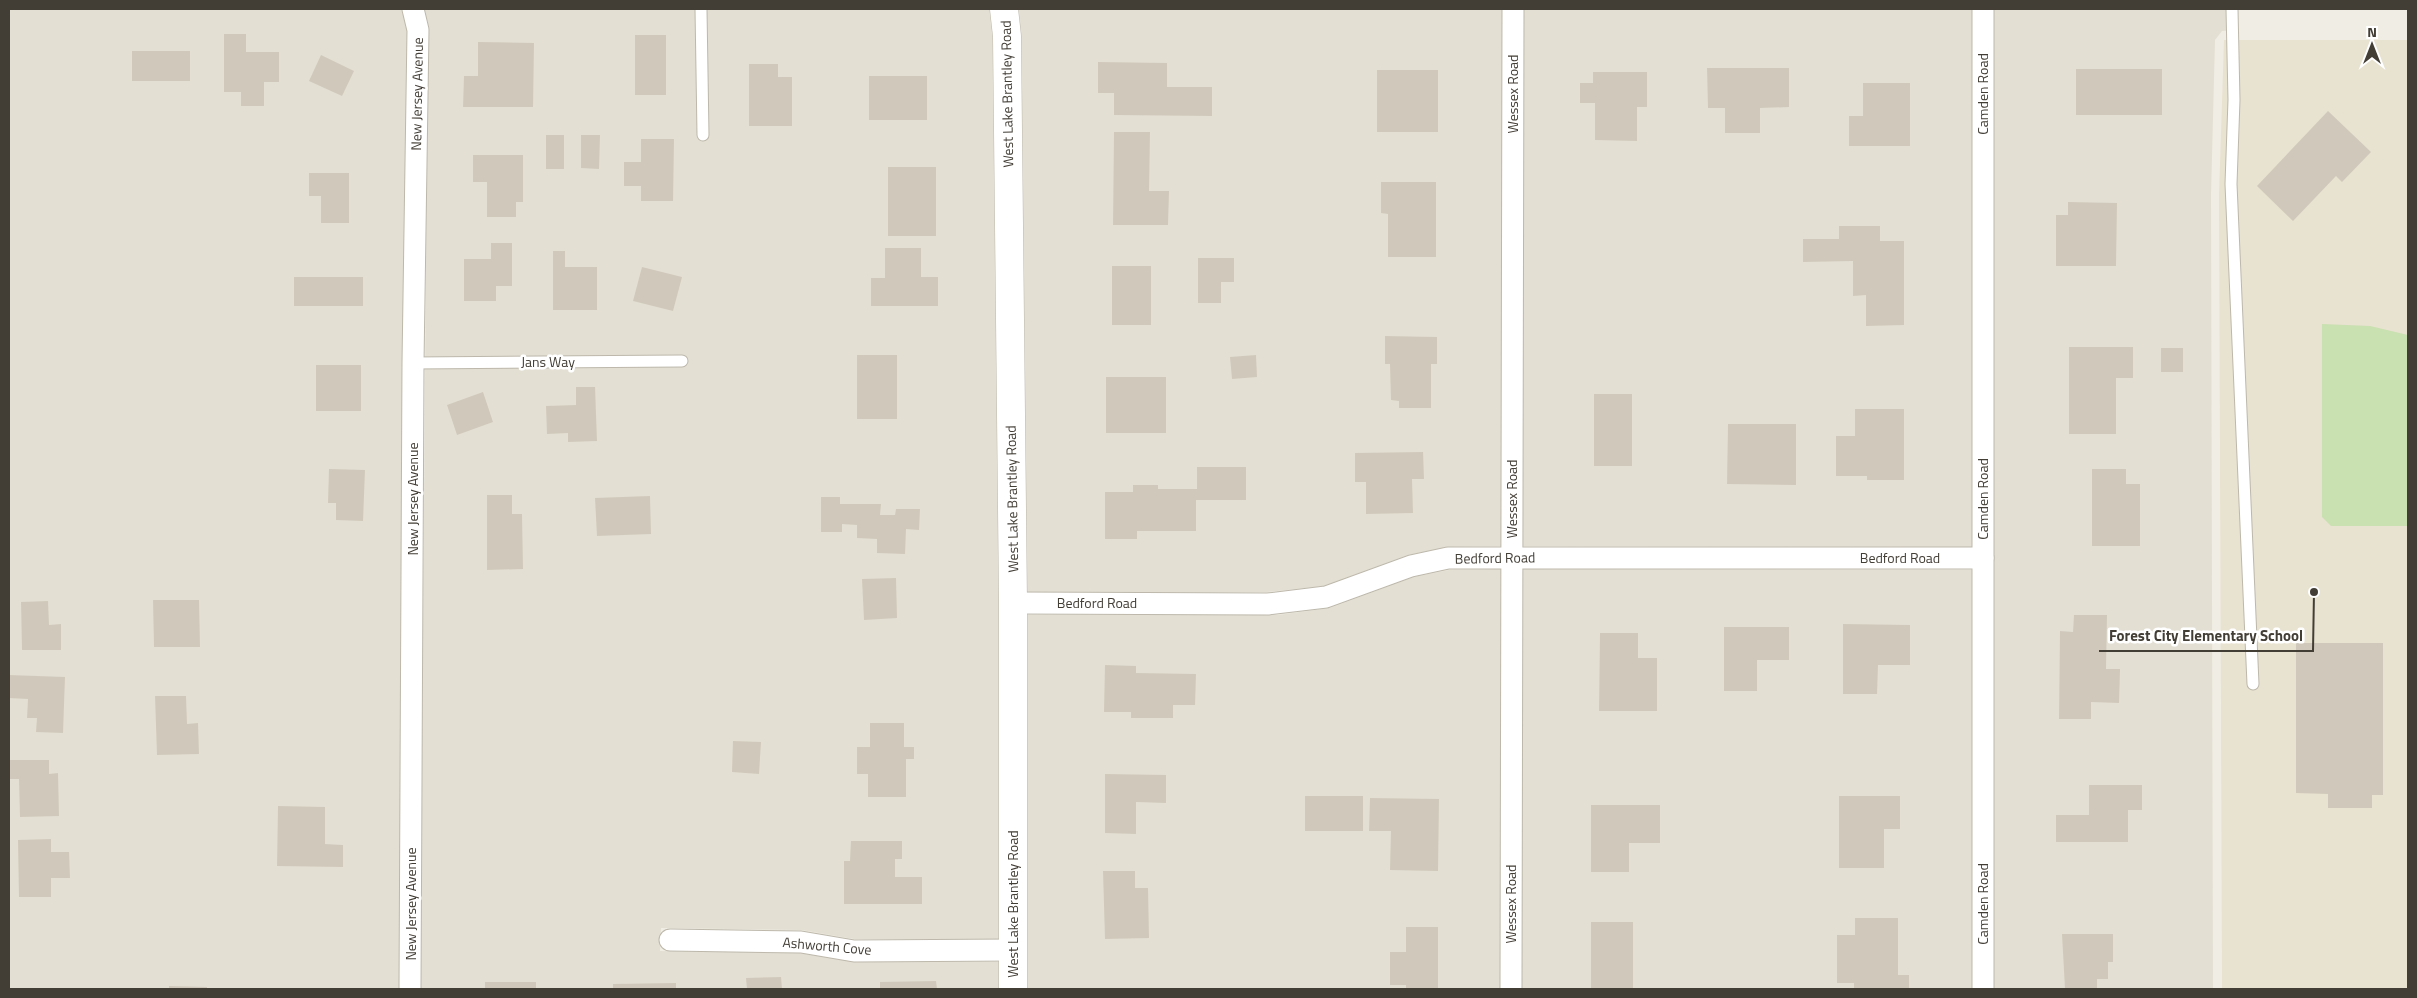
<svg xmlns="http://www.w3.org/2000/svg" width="2417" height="998" font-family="'Titillium Web',sans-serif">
	<rect width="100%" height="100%" fill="#f0ede4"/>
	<!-- residential -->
	<g fill="#e3dfd3">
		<polygon points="9,9 401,9 407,25 400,989 9,989"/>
		<polygon points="423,9 994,9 1003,939 854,939 802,930 661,928 660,951 800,953 854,962 1003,962 1003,989 420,989 428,23"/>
		<polygon points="1014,9 1503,9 1502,546 1447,547 1408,555 1324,586 1267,592 1023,592"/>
		<polygon points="1523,9 1974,9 1973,547 1522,546"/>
		<polygon points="1994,9 2233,9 2233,30 2222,31 2215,40 2211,195 2213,989 1993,989"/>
		<polygon points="1502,569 1501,989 1023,989 1023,615 1278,615 1330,608 1413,577 1449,570"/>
		<polygon points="1522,569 1973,570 1972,989 1521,989"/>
	</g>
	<!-- education -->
	<polygon fill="#e8e2d0" points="2224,40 2408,40 2408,989 2222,989 2219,195"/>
	<!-- park -->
	<polygon fill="#c9e0b1" points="2322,324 2370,326 2408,335 2408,526 2331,526 2322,517"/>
	<!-- building -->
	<g fill="#d0c9bb">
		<polygon points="224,34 246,34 246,52 279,52 279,82 264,82 264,106 241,106 241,92 224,92"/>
		<rect x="635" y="35" width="31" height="60"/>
		<polygon points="478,42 534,43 533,107 463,107 464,76 478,76"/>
		<rect x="132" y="51" width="58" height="30"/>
		<polygon points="321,55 354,71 342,96 309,81"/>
		<polygon points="1098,62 1167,63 1167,87 1212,87 1212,116 1114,115 1114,93 1098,93"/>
		<polygon points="749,64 778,64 778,77 792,77 792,126 749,126"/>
		<polygon points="1707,68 1789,68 1789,107 1760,108 1760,133 1725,133 1725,108 1708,108"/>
		<rect x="2076" y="69" width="86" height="46"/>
		<rect x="1377" y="70" width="61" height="62"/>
		<polygon points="1593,72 1647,72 1647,107 1637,107 1637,141 1595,140 1595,103 1580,103 1580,83 1593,83"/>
		<rect x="869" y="76" width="58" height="44"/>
		<polygon points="1863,83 1910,83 1910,146 1849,146 1849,116 1863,116"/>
		<polygon points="2328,111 2371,152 2342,182 2336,176 2293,221 2257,186"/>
		<polygon points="1114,132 1150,132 1149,191 1169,191 1168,225 1113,225"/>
		<rect x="546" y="135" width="18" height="34"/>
		<polygon points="581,135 600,135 599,169 581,168"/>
		<polygon points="641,139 674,139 673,201 641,201 641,186 624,186 624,162 641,162"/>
		<polygon points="473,155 523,155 523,202 516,202 516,217 487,217 487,182 473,182"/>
		<rect x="888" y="167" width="48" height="69"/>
		<polygon points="309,173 349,173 349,223 321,223 321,196 309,196"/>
		<polygon points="1381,182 1436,182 1436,257 1388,257 1388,214 1381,213"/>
		<polygon points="2068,202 2117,203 2116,266 2056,266 2056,215 2068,215"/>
		<polygon points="1839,226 1880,226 1880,241 1904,241 1904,325 1866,326 1866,295 1853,296 1853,261 1803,262 1803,239 1839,239"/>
		<polygon points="491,243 512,243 512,286 496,286 496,301 464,301 464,259 491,259"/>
		<polygon points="885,248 921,248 921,277 938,277 938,306 871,306 871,278 885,278"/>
		<polygon points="553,251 565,251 565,267 597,267 597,310 553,310"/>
		<polygon points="1198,258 1234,258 1234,282 1221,282 1221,303 1198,303"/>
		<rect x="1112" y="266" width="39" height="59"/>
		<polygon points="642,267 682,277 673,311 633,301"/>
		<rect x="294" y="277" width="69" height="29"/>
		<polygon points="1385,336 1437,337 1437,364 1431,364 1431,408 1399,408 1399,401 1391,400 1390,364 1385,364"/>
		<polygon points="2069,347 2133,347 2133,378 2116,378 2116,434 2069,434"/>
		<rect x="2161" y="348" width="22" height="24"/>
		<rect x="857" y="355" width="40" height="64"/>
		<polygon points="1256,355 1257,377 1232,379 1230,357"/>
		<rect x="316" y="365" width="45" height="46"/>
		<rect x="1106" y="377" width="60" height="56"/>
		<polygon points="576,387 595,387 597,441 568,442 568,433 547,434 546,406 576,405"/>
		<polygon points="483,392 493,422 457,435 447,405"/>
		<rect x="1594" y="394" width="38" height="72"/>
		<polygon points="1855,409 1904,409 1904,480 1867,480 1867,476 1836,476 1836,436 1855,436"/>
		<polygon points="1728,424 1796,424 1796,485 1727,484"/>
		<polygon points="1423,452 1424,479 1412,479 1413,513 1366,514 1366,482 1355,482 1355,453"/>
		<polygon points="1197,467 1246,467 1246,500 1196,500 1196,531 1137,531 1137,539 1105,539 1105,492 1133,492 1133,485 1158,485 1158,489 1197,489"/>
		<polygon points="329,469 365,470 363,521 336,520 336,503 328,503"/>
		<polygon points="2092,469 2126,469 2126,484 2140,484 2140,546 2092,546"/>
		<polygon points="487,495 512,495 512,514 522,514 523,569 487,570"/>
		<polygon points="650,496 651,534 597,536 595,498"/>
		<polygon points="821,497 840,497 840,504 881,504 880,515 895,515 896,509 920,509 919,530 906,529 905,554 877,553 877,539 857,538 857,525 842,524 842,532 821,532"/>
		<polygon points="896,578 897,618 864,620 862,579"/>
		<polygon points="153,600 199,600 200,647 154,647"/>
		<polygon points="48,601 49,625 61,624 61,650 22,650 21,602"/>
		<polygon points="2074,615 2107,615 2106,669 2120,669 2119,703 2091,702 2091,719 2059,719 2060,631 2073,632"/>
		<polygon points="1843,624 1910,625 1910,665 1878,665 1877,694 1843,694"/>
		<polygon points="1724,627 1789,627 1789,660 1757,660 1757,691 1724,691"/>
		<polygon points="1600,633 1638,633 1638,658 1657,658 1657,711 1599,711"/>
		<polygon points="2296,643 2383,643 2383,795 2372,795 2372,808 2328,808 2328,794 2296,793"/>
		<polygon points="1105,665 1136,666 1136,673 1196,674 1195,705 1173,705 1173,718 1131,718 1131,712 1104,712"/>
		<polygon points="9,675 65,677 63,733 36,732 37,718 27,718 28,699 9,698"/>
		<polygon points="155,696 186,696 187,724 198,723 199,754 157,755"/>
		<polygon points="870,723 904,723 904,747 914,747 914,759 906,759 906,797 868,797 868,774 857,774 857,747 870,747"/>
		<polygon points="733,741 761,742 759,774 732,772"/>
		<polygon points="9,760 49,760 49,774 58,773 59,816 20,817 19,779 9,779"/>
		<polygon points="1105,774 1166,775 1166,803 1136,802 1136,834 1105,833"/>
		<polygon points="2089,785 2142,785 2142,810 2128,810 2128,842 2056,842 2056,815 2089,815"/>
		<rect x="1305" y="796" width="58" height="35"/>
		<polygon points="1839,796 1900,796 1900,829 1884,829 1884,868 1839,868"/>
		<polygon points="1370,798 1439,799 1438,871 1390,870 1391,831 1369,831"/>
		<polygon points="1591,805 1660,805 1660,843 1629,843 1629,872 1591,872"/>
		<polygon points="278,806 325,807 325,844 343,845 343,867 277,866"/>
		<polygon points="51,839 51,852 69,852 70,878 51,878 51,897 19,897 18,840"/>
		<polygon points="851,841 902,841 902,859 895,859 895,877 922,877 922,904 844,904 844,861 850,861"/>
		<polygon points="1103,871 1135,871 1135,888 1148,888 1149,938 1105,939"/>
		<polygon points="1855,918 1898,918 1898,975 1909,975 1909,989 1854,989 1854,983 1837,983 1837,935 1855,935"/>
		<rect x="1591" y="922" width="42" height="67"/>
		<polygon points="1406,927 1438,927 1438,989 1406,989 1406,985 1390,985 1390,952 1406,952"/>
		<polygon points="2062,934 2113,934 2113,962 2108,962 2108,979 2097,979 2097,989 2065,989"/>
		<polygon points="781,977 782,989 747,989 746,978"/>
		<polygon points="936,981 937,989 880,989 880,982"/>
		<rect x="485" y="982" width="51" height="7"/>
		<polygon points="676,983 676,989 613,989 613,984"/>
		<polygon points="169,986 207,987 207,989 169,989"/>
	</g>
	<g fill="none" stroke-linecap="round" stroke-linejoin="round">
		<defs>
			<g id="service">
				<polyline points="701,9 703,135"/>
				<polyline points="2232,9 2234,100 2231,184 2253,684"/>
				<polyline points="413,363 682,361"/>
			</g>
			<g id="minor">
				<polyline points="1013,603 1268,604 1326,597 1411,566 1448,558 1983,558"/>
				<polyline points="670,940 801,942 854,951 1014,950"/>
				<polyline points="410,989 413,363 418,30 413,9"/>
				<polyline points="1511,989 1513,9"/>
				<polyline points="1983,989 1983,9"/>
			</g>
			<polyline id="tertiary" points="1004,9 1007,36 1013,603 1013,989"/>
		</defs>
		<!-- service casing -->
		<use href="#service" stroke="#bdb8ab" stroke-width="13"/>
		<!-- minor casing -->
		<use href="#minor" stroke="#bdb8ab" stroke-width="23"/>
		<!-- tertiary casing -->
		<use href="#tertiary" stroke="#bdb8ab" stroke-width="29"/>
		<!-- service -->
		<use href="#service" stroke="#fff" stroke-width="11"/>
		<!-- minor -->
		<use href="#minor" stroke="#fff" stroke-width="21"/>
		<!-- tertiary -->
		<use href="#tertiary" stroke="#fff" stroke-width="28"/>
	</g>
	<g text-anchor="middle" stroke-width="5" stroke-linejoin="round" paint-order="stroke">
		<!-- street labels -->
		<g font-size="14" fill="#423d35" stroke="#fff">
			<text transform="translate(417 94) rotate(-89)" y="5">New Jersey Avenue</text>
			<text transform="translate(1007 94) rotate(-91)" y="5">West Lake Brantley Road</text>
			<text transform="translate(1513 94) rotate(-90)" y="5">Wessex Road</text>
			<text transform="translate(1983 94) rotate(-90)" y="5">Camden Road</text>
			<text x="548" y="367">Jans Way</text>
			<text transform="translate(413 499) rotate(-90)" y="5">New Jersey Avenue</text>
			<text transform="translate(1012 499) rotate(-91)" y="5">West Lake Brantley Road</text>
			<text transform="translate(1512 499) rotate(-90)" y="5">Wessex Road</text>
			<text transform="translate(1983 499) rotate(-90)" y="5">Camden Road</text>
			<text transform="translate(1495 558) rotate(-1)" y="5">Bedford Road</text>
			<text x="1900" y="563">Bedford Road</text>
			<text x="1097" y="608">Bedford Road</text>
			<text transform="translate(411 904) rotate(-90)" y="5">New Jersey Avenue</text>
			<text transform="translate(1013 904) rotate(-90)" y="5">West Lake Brantley Road</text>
			<text transform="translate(1511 904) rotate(-90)" y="5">Wessex Road</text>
			<text transform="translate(1983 904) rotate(-90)" y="5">Camden Road</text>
			<text transform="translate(827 946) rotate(5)" y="5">Ashworth Cove</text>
		</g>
	</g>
	<!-- callouts -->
	<path fill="none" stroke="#423d35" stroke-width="2" d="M2314 592L2313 651H2099"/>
	<circle fill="#423d35" stroke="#fff" stroke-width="2" cx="2314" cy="592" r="5"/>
	<g font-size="15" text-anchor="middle" font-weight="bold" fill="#423d35" stroke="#fff" stroke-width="5" stroke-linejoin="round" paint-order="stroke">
		<text x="2206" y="641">Forest City Elementary School</text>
	</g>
	<!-- border -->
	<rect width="2417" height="998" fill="none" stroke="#423d35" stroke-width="20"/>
	<!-- north arrow -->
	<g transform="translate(2372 45)" stroke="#ffffff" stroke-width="4" paint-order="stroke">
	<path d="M0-4L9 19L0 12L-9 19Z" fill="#423d35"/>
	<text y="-8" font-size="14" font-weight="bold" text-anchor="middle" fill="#423d35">N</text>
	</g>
</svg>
